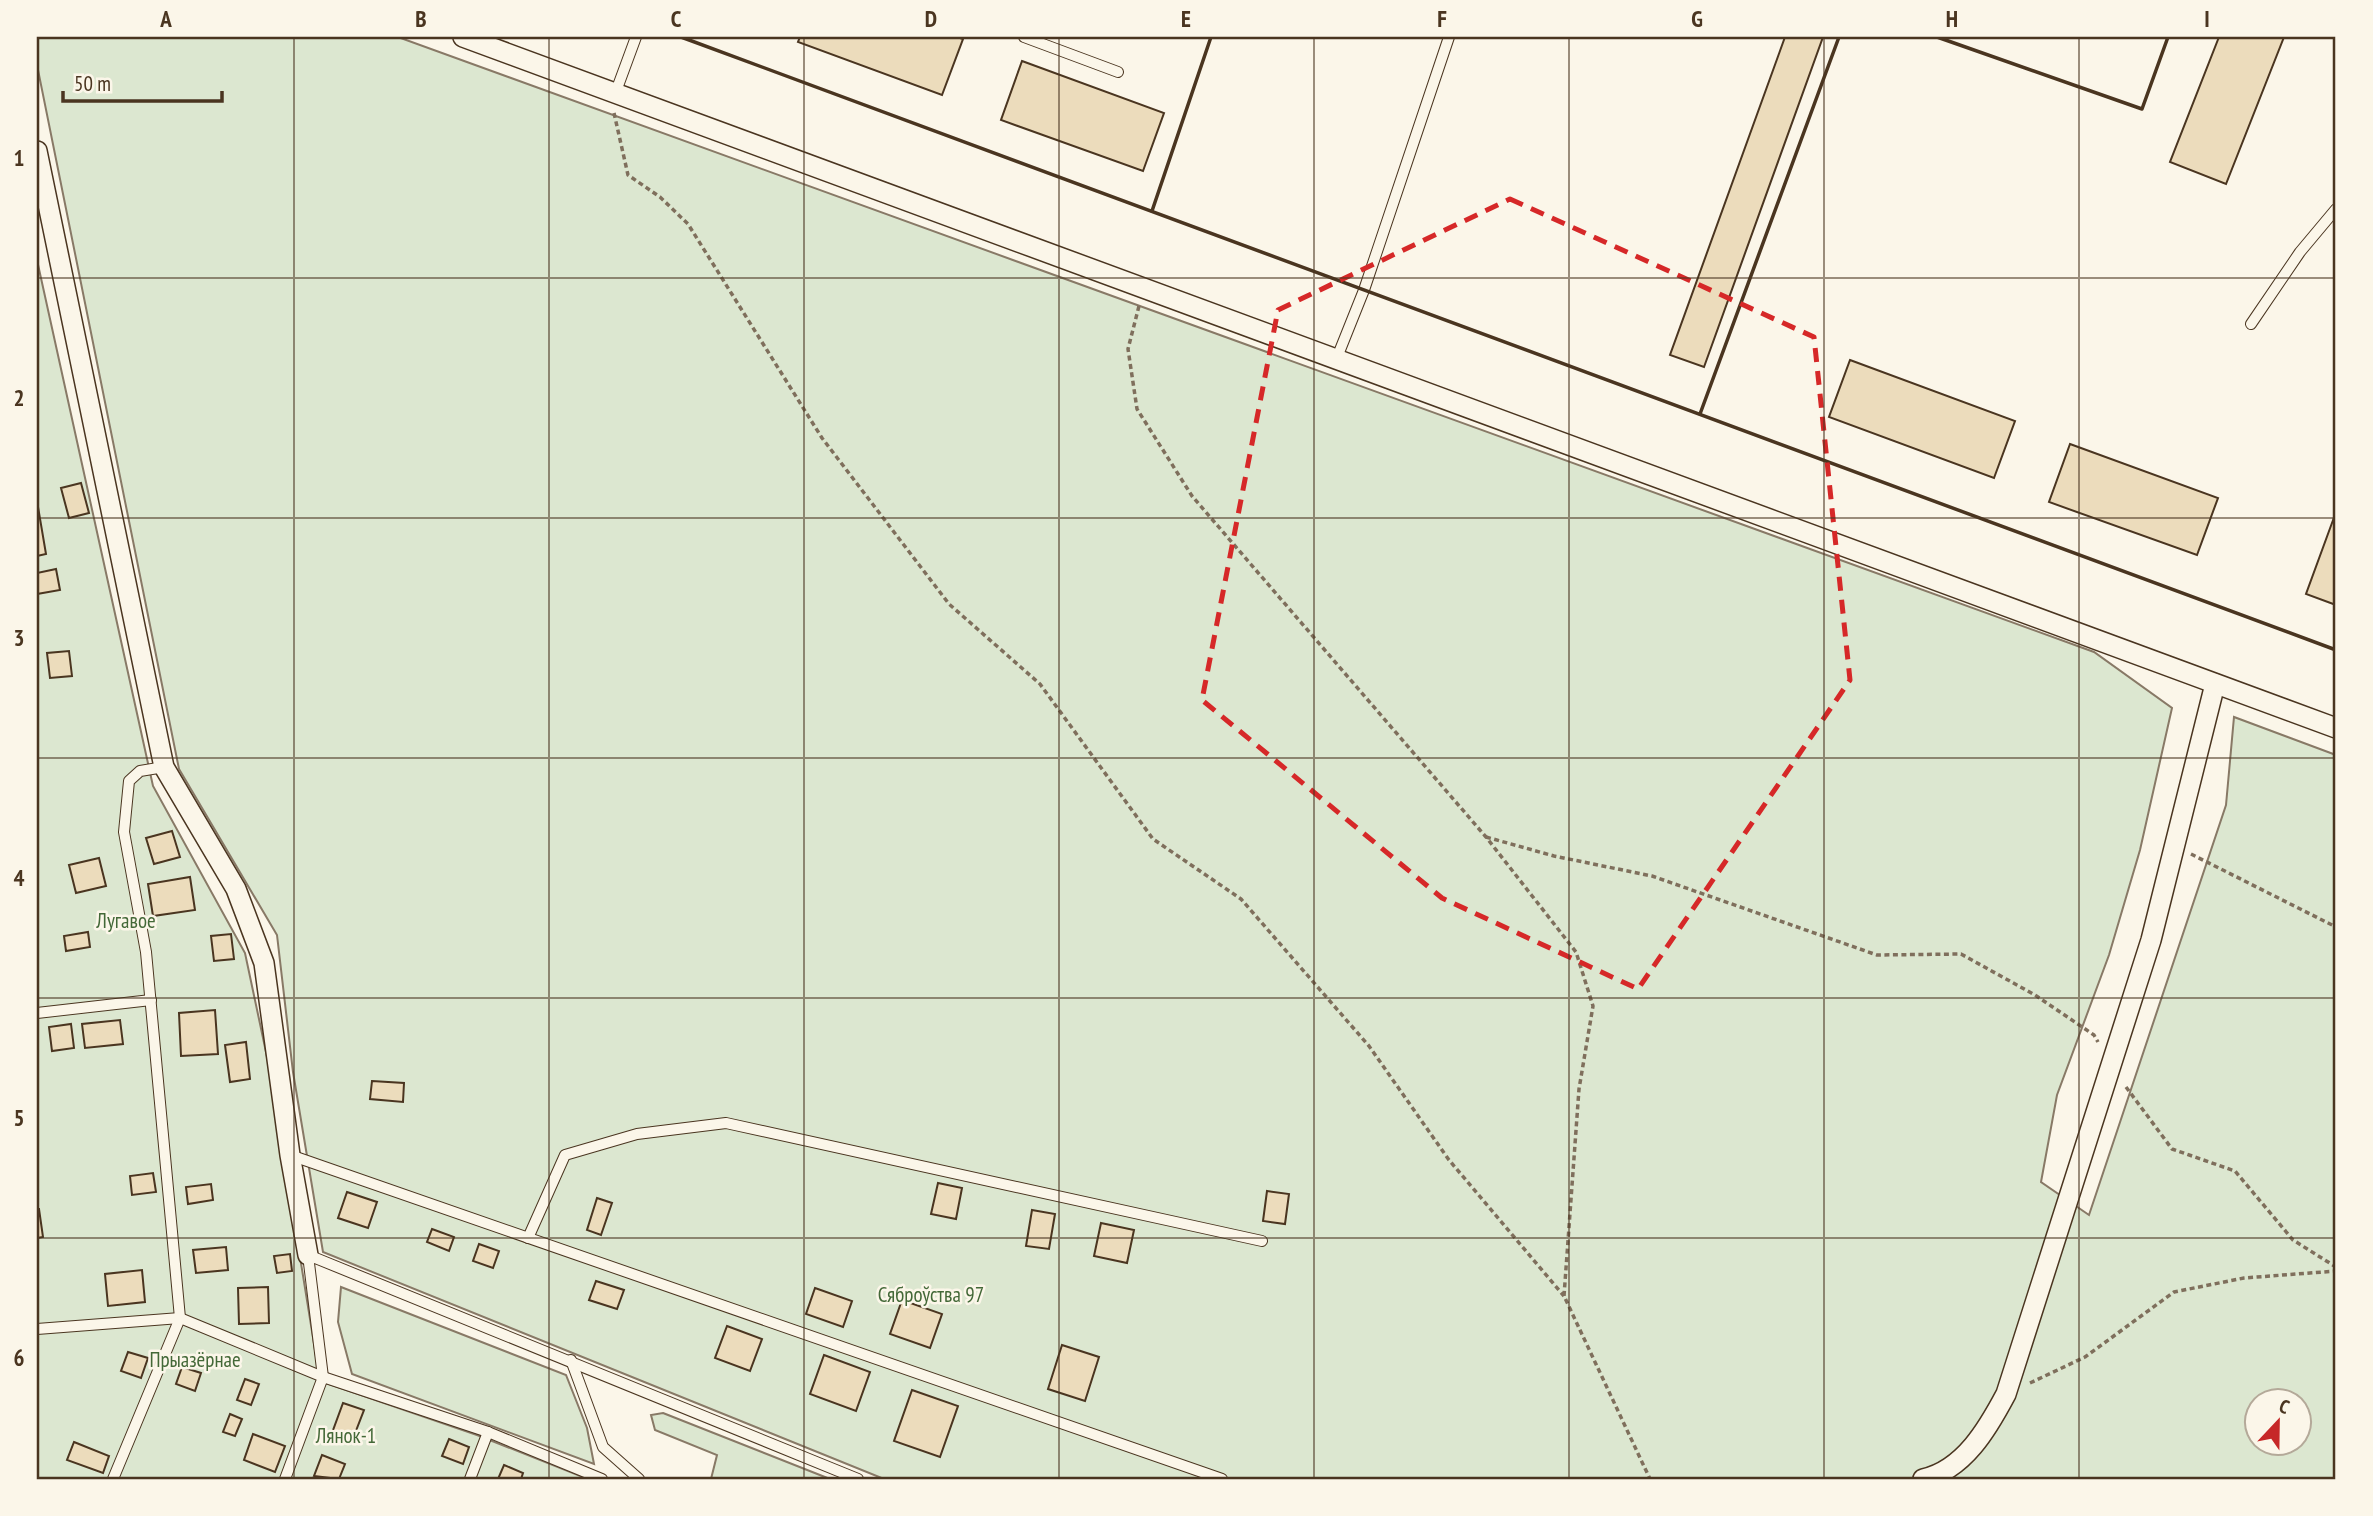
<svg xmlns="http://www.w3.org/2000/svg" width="2373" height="1516" font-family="'PT Sans Narrow',sans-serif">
	<rect width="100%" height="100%" fill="#fbf6e9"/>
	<!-- green -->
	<g fill="#dce7d0" stroke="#887966" stroke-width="2" fill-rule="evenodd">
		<path d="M 37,37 L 398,37 L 2094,652 L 2172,708 L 2140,850 L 2109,955 L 2057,1095 L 2041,1182 L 2089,1215 L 2226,805 L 2234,717 L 2336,755 L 2336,1479 L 884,1479 L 323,1252 L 293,1072 L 277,935 L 179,769 L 37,65 ZM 2258,1400 L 2300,1400 L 2300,1442 L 2258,1442 Z"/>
		<polygon points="37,260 153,786 245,953 270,1071 320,1381 477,1435 588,1479 37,1479"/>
		<polygon points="341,1287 566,1375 587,1428 594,1464 352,1374 338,1322"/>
		<polygon points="663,1413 830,1479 711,1479 717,1455 655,1430 651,1415"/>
	</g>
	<!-- building -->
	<g fill="#ecdcbc" stroke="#4a3520" stroke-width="2">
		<polygon points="800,37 957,37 963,39 942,95 798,42"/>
		<polygon points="1785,37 1823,37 1704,367 1670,355"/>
		<polygon points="2219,37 2284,37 2226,184 2170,162"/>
		<polygon points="1022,61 1164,113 1143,171 1001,120"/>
		<polygon points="1850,360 2015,421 1994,478 1829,417"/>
		<polygon points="2070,444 2218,498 2197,555 2049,502"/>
		<polygon points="81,483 89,513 69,518 61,488"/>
		<polygon points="37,501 46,554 37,556"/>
		<polygon points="2336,512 2336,605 2306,594"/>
		<polygon points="56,569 60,590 37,594 37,573"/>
		<polygon points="69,651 72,676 50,678 47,653"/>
		<polygon points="172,831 180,857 154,864 146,838"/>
		<polygon points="99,858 106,886 76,893 69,865"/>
		<polygon points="190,877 195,910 153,916 148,884"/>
		<polygon points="88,932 90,947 66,951 64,936"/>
		<polygon points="231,934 234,959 214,961 211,936"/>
		<polygon points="215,1010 218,1054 181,1056 179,1013"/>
		<polygon points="120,1020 123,1044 85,1048 82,1024"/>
		<polygon points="71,1024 74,1048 52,1051 49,1027"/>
		<polygon points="246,1042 250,1079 230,1082 225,1045"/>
		<polygon points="372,1081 404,1083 403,1102 370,1099"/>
		<polygon points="153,1173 156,1192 132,1195 130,1176"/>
		<polygon points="938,1183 962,1188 956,1219 931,1214"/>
		<polygon points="211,1184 213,1200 188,1204 186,1187"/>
		<polygon points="1267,1191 1289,1194 1285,1224 1263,1221"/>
		<polygon points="347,1192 377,1202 368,1228 338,1218"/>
		<polygon points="597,1198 612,1203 601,1235 587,1230"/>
		<polygon points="37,1209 39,1209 43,1237 37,1238"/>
		<polygon points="1032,1210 1055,1214 1049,1249 1026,1246"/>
		<polygon points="1101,1223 1134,1230 1127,1263 1094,1256"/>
		<polygon points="432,1229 454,1237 449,1251 427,1242"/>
		<polygon points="479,1244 499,1251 493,1268 473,1261"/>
		<polygon points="226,1247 228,1270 196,1273 193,1250"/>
		<polygon points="290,1254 292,1271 277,1273 274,1256"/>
		<polygon points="142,1270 145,1302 108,1306 105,1274"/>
		<polygon points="596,1281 624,1290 617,1309 589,1300"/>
		<polygon points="268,1287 269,1323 239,1324 238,1288"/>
		<polygon points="815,1288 852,1301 843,1327 806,1314"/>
		<polygon points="902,1300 942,1314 930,1348 890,1334"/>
		<polygon points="727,1326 762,1339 750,1371 715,1358"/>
		<polygon points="1062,1345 1099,1357 1085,1401 1048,1389"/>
		<polygon points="128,1352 148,1358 141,1378 121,1371"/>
		<polygon points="824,1355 870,1372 856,1411 810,1394"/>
		<polygon points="182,1367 201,1373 195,1391 176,1384"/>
		<polygon points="245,1379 259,1384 251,1405 237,1400"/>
		<polygon points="912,1390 958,1406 940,1457 894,1441"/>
		<polygon points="343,1403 364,1410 352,1441 332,1433"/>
		<polygon points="230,1414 242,1419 235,1436 223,1432"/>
		<polygon points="253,1434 285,1446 275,1472 244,1460"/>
		<polygon points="449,1439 469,1447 463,1464 442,1456"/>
		<polygon points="74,1442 109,1456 103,1473 67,1460"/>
		<polygon points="322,1455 345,1464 339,1479 314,1476"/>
		<polygon points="504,1465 523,1473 521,1479 498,1479"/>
	</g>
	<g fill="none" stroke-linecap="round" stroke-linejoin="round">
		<defs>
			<g id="service">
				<polyline points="1024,37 1118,72"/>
				<polyline points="615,94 636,37"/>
				<polyline points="2251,324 2300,252 2336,209"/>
				<polyline points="1336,360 1364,290 1449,37"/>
				<polyline points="37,1013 151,1000"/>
				<polyline points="290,1155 1222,1479"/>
				<polyline points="528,1238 565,1155 637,1134 726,1123 1262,1241"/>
				<polyline points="37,1329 180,1318 323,1377 488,1432 602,1479"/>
				<polyline points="571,1360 603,1447 639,1479"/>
				<polyline points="113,1479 180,1318 146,952 124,832 129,781 140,771 164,767"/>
				<polyline points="285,1479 323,1377 308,1255 858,1479"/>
				<polyline points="470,1479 488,1432"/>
			</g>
			<g id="minor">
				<polyline points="463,37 2336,728"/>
				<polyline points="37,151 164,767 236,889 264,963 290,1155 308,1255"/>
				<path d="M 1923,1479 C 1964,1470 1988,1428 2006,1394 L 2151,940 L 2215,684"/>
			</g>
		</defs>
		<!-- service casing -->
		<use href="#service" stroke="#4a3520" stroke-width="12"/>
		<!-- minor casing -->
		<use href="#minor" stroke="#4a3520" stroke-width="22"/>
		<!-- path -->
		<g stroke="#7f6f5c" stroke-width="3.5" stroke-dasharray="5 3.5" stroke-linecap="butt">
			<polyline points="614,113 628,175 660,197 688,224 822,438 949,604 1040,684 1153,839 1241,899 1369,1046 1449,1160 1564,1296"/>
			<polyline points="1139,306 1128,349 1137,409 1192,496 1486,837 1576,952 1593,1006 1579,1089 1564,1296 1650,1479"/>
			<polyline points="1486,837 1554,856 1652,876 1877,955 1961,954 2035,995 2094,1035 2098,1042"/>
			<polyline points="2191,854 2336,927"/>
			<polyline points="2126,1087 2172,1149 2235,1171 2293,1240 2336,1267"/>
			<polyline points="2030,1383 2085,1357 2174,1292 2244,1278 2336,1271"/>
		</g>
		<!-- service -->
		<use href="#service" stroke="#fbf6e9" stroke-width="10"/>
		<!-- minor -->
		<use href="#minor" stroke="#fbf6e9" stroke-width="19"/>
		<!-- wall -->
		<g stroke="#4a3520" stroke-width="3.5">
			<polyline points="681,37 2336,650"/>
			<polyline points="1937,37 2142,109 2168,37"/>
			<polyline points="1152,211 1211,37"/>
			<polyline points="1700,414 1839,37"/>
		</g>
	</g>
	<!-- marked area -->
	<path fill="none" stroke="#d62828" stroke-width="5" stroke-dasharray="14 9" stroke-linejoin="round" d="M 1510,199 L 1814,337 L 1850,680 L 1638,989 L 1442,898 L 1202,700 L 1278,310 Z"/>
	<!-- grid -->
	<path fill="none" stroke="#4a3520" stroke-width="2" stroke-opacity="0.55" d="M 294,37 L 294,1479M 549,37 L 549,1479M 804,37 L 804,1479M 1059,37 L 1059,1479M 1314,37 L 1314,1479M 1569,37 L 1569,1479M 1824,37 L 1824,1479M 2079,37 L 2079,1479M 37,278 L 2336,278M 37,518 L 2336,518M 37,758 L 2336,758M 37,998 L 2336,998M 37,1238 L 2336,1238"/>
	<g text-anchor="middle" stroke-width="5" stroke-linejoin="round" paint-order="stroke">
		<!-- park labels -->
		<g font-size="21" fill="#436837" stroke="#fbf6e9">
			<text x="126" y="928">Лугавое</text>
			<text x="931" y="1302">Сяброўства 97</text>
			<text x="195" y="1367">Прыазёрнае</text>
			<text x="346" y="1443">Лянок-1</text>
		</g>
	</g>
	<!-- border -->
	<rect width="2373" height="1516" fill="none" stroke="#fbf6e9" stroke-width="77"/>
	<!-- north arrow -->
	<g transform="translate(2278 1422) rotate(22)"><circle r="33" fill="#fbf6e9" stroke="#b4a999" stroke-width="2"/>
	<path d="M0-5L12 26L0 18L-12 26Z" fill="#c62828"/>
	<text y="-10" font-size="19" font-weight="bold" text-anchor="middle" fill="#4a3520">С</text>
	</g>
	<!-- scale -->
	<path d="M63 91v10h159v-10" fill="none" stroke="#4a3520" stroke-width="3.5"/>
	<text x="74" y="91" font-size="21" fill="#4a3520" stroke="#fbf6e9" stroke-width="5" paint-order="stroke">50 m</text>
	<rect x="38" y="38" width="2296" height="1440" fill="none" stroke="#4a3520" stroke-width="2.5"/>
	<g font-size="23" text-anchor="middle" font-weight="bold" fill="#4a3520">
		<text x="166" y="27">A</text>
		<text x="421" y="27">B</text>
		<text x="676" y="27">C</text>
		<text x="931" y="27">D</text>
		<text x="1186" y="27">E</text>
		<text x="1442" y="27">F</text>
		<text x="1697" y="27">G</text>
		<text x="1952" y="27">H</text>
		<text x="2207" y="27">I</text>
		<text x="19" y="166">1</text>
		<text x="19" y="406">2</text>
		<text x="19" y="646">3</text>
		<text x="19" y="886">4</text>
		<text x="19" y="1126">5</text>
		<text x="19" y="1366">6</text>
	</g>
</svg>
